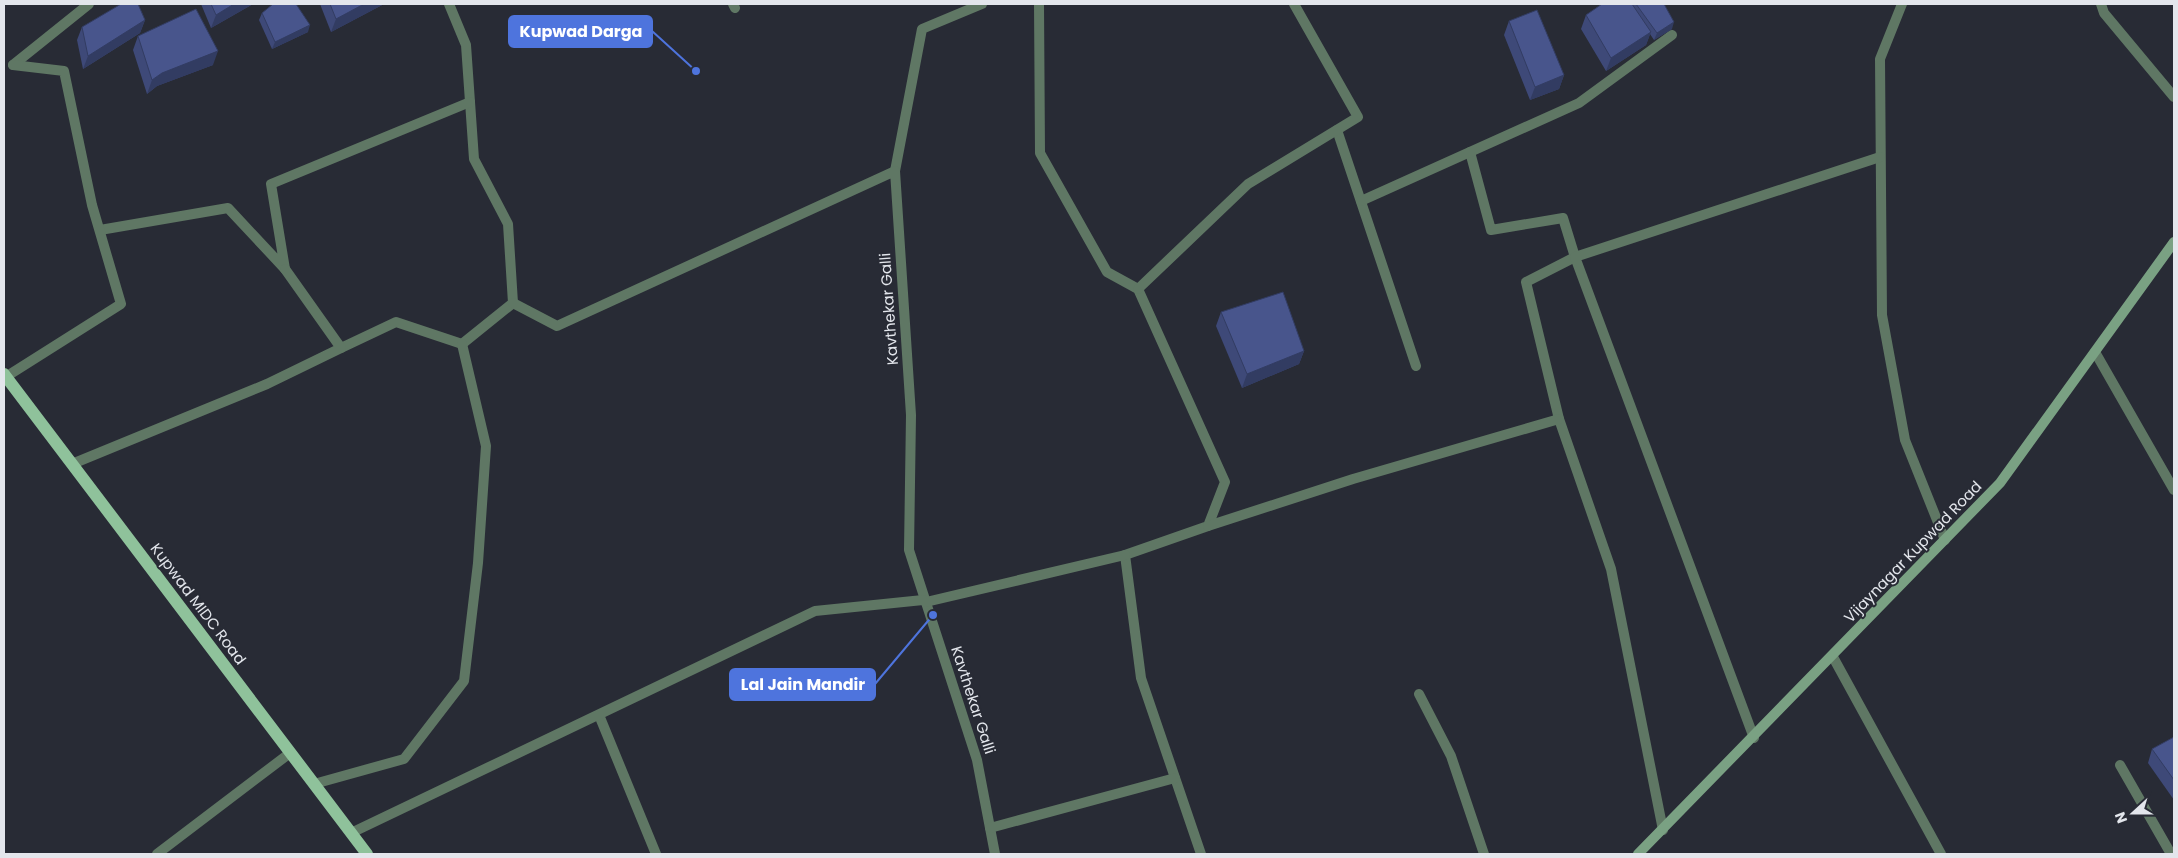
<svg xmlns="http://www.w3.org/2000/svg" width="2178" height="858" font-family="Poppins,sans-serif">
	<rect width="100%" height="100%" fill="#282b35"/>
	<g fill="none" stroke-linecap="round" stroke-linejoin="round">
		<!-- street -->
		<g stroke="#5f7764" stroke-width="10">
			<polyline points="449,4 466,45 474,159 508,224 513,303 462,344"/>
			<polyline points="733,4 735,8"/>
			<polyline points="1039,4 1040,153 1107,272 1138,289 1225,482 1208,526 1125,555 1141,678 1201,854"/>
			<polyline points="1902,4 1880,59 1882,315 1905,440 1945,540"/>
			<polyline points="2101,4 2104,13 2174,97"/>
			<polyline points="13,65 89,4"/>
			<polyline points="1337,130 1416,366"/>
			<polyline points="1470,152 1491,230 1563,218 1575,257 1526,282 1559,419 1611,569 1663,830"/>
			<polyline points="895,171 922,29 982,4"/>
			<polyline points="1361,201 1579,103 1672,35"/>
			<polyline points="100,230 228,208 285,269 271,184 470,102"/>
			<polyline points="1138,289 1248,184 1358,117 1294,4"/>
			<polyline points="513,303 557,326 895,171 911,415 909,550 977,760 995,854"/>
			<polyline points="341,348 396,322 462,344"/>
			<polyline points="2095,352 2174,490"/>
			<polyline points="4,378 121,304 92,205 64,71 13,65"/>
			<polyline points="72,464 267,384 341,348 285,269"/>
			<polyline points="1208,526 1353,479 1559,419"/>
			<polyline points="1833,657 1941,854"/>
			<polyline points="1419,694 1451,756 1484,854"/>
			<polyline points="599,715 656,854"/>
			<polyline points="1754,738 1575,257 1880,157"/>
			<polyline points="2120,765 2171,854"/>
			<polyline points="314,784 404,759 464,681 478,563 486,446 462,344"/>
			<polyline points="990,828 1175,778"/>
			<polyline points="351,833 815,611 923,600 926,602 1125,555"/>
			<polyline points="157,854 290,753"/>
		</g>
		<!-- secondary -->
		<polyline stroke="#7aa183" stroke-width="10" points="1638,854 2000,483 2174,242"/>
		<!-- primary -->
		<polyline stroke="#8fc29b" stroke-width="12" points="4,374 367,854"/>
	</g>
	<!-- wall -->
	<g fill="#3e4978">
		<polygon points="201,4 253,4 211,28"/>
		<polygon points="320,4 384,4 331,32"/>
		<polygon points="1602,4 1664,4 1672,29 1654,40 1650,34 1646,45 1606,71 1581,29 1586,15"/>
		<polygon points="262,13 308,32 272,49 259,20"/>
		<polygon points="145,20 140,33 83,69 77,40 82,27"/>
		<polygon points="1509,21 1564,75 1559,89 1530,100 1504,35"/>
		<polygon points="138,36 213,65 157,86 147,94 133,50"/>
		<polygon points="1221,312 1304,351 1299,364 1242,388 1216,326"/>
		<polygon points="2174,737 2174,800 2148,763 2152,749"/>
	</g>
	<!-- shaded-wall -->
	<g fill="#323c62">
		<polygon points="234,4 253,4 211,28 216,15"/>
		<polygon points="364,4 384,4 331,32 336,19"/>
		<polygon points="145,20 140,33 83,69 88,56"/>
		<polygon points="1674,22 1672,29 1654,40 1657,33"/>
		<polygon points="310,25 308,32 272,49 275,42"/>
		<polygon points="1651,32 1646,45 1606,71 1611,58"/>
		<polygon points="218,51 213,65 157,86 147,94 152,80 162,73"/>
		<polygon points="1564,75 1559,89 1530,100 1535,87"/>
		<polygon points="1304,351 1299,364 1242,388 1247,374"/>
	</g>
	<!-- building -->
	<g fill="#48558c" stroke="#323c62">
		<polygon points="121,4 138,4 145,20 88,56 82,27"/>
		<polygon points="211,4 234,4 216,15"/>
		<polygon points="273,4 296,4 310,25 275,42 262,13"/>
		<polygon points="330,4 364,4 336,19"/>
		<polygon points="1602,4 1632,4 1651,32 1611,58 1586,15"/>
		<polygon points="1636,4 1664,4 1674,22 1657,33"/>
		<polygon points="196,9 218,51 162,73 152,80 138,36"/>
		<polygon points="1537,10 1564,75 1535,87 1509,21"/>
		<polygon points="1283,292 1304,351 1247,374 1221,312"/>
		<polygon points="2174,737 2174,780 2152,749"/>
	</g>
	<g text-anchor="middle" stroke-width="4" stroke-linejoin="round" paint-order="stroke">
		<!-- street labels -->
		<g font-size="15" fill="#e3e6ec" stroke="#282b35">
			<text transform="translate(889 309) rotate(-94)" y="5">Kavthekar Galli</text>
			<text transform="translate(1913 552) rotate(-46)" y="5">Vijaynagar Kupwad Road</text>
			<text transform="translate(198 604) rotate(53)" y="5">Kupwad MIDC Road</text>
			<text transform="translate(973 700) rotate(72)" y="5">Kavthekar Galli</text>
		</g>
	</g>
	<!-- callouts -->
	<path fill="none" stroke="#4e74dd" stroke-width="2" d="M696 71L652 31M933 615L875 684"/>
	<g fill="#4e74dd" stroke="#282b35" stroke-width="2">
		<circle cx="696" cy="71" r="5"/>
		<circle cx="933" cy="615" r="5"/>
	</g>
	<g fill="#4e74dd" stroke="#4e74dd" stroke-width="2">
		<rect x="509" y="16" width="143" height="31" rx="5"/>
		<rect x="730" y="669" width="145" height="31" rx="5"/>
	</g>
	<g font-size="16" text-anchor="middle" font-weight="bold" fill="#fff">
		<text x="581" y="37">Kupwad Darga</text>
		<text x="803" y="690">Lal Jain Mandir</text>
	</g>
	<!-- border -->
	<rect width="2178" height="858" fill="none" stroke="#e3e6ec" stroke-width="10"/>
	<!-- north arrow -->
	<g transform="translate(2133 813) rotate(249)" stroke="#282b35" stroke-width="4" paint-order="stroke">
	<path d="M0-4L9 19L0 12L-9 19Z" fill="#e3e6ec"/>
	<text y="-8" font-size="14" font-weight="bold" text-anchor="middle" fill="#e3e6ec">N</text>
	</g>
</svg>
